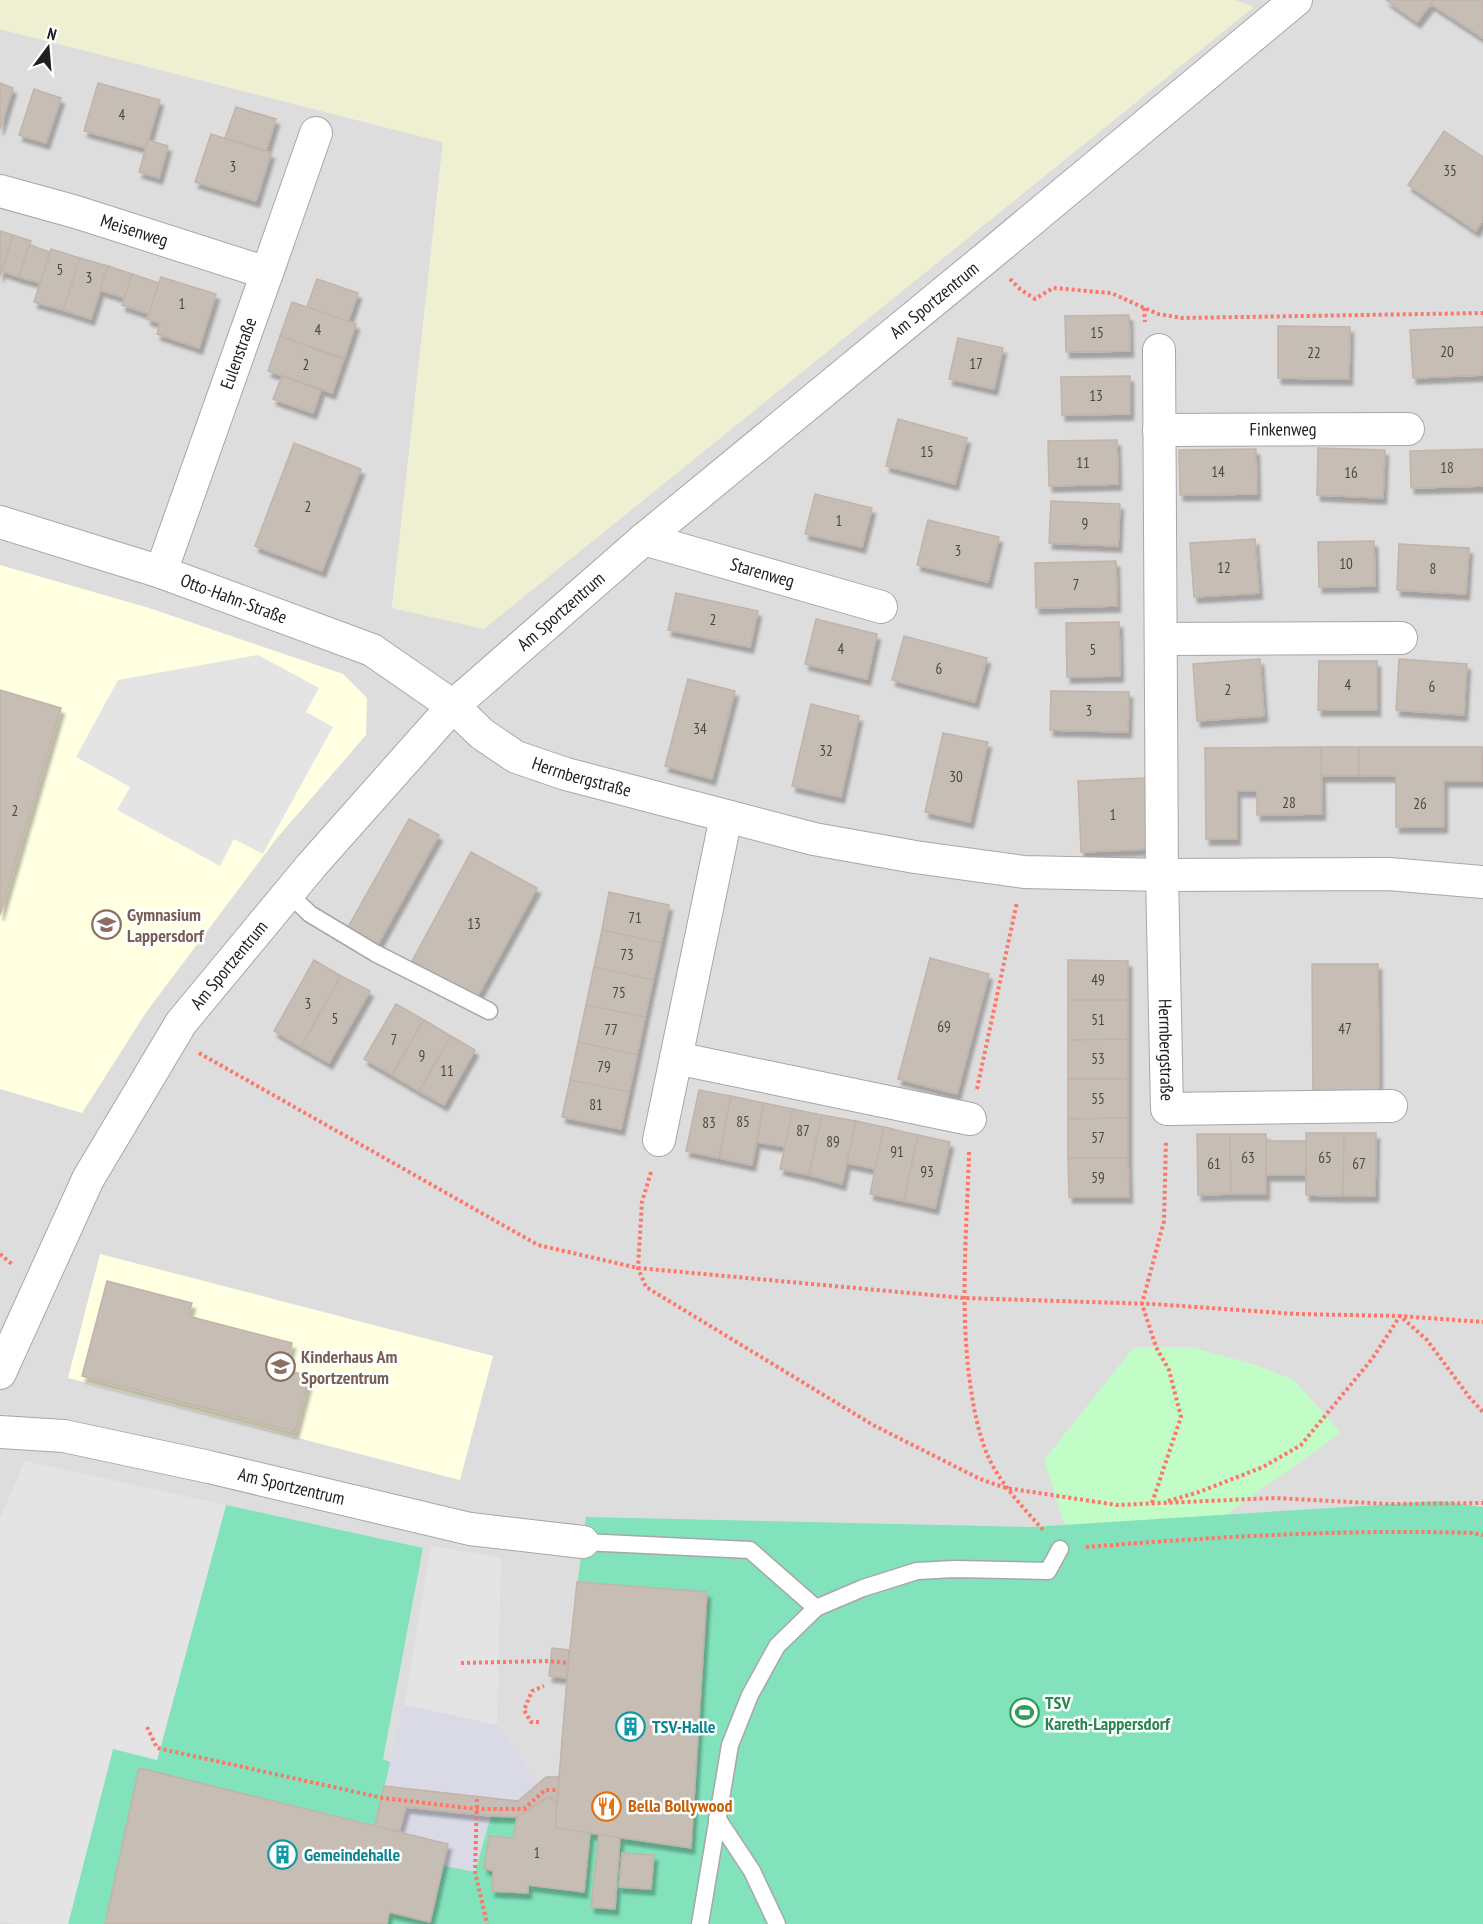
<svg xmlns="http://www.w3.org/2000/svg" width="1483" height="1924" font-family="'PT Sans Narrow',sans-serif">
	<defs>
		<filter id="shadow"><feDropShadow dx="3.5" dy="6" stdDeviation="1.5" flood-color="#0004"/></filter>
	</defs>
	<rect width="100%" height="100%" fill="#f1ede6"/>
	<!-- residential -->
	<polygon fill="#dedddd" points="1235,0 1483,0 1483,1924 0,1924 0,29 443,142 392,608 484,628 1253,7"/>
	<!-- education -->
	<g fill="#ffffe1">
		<polygon points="0,565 149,608 343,674 367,698 366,735 277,838 147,1011 82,1113 0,1089"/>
		<polygon points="100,1254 493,1356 460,1480 68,1378"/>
	</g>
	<!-- farmland -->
	<polygon fill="#eef0d1" points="0,0 1235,0 1254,7 484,629 392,608 443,142 0,29"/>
	<!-- park -->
	<polygon fill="#c2fcc6" points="1134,1347 1191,1347 1256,1365 1294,1380 1341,1433 1225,1515 1065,1526 1044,1460"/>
	<!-- pitch -->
	<polygon fill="#82e2bb" points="1440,1501 1483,1507 1483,1924 68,1924 113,1748 157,1760 226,1505 423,1548 383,1759 477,1799 555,1828 569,1650 586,1517 1032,1527"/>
	<!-- parking -->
	<g fill="#e4e4e4">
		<polygon points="258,655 319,688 306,712 333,727 263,854 234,839 220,866 117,810 130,787 76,757 118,680"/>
		<polygon points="25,1461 226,1505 157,1760 113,1749 68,1924 15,1924 0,1920 0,1518"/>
		<polygon points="431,1546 501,1558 497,1725 404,1705"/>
	</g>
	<!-- plaza -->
	<polygon fill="#dadae7" points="404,1705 497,1725 548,1797 517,1817 491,1816 475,1872 444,1866 448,1844 375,1826"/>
	<!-- building -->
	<g fill="#c6bdb5" stroke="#c3b3a8" stroke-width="1.5" filter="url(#shadow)">
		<polygon points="1386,0 1434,0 1417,22"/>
		<polygon points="1434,0 1483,0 1483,38 1431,4"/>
		<polygon points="0,83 13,88 0,129"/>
		<polygon points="98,83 160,100 146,148 84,131"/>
		<polygon points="34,89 61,98 46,143 19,135"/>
		<polygon points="236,107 276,119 266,151 225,138"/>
		<polygon points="1444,131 1483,157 1483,220 1476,231 1408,185"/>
		<polygon points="211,134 271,153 256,201 195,182"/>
		<polygon points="148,140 168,146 159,178 139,172"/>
		<polygon points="0,231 13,235 0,276"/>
		<polygon points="13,235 31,241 19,277 2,271"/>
		<polygon points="29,245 50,252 40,283 19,277"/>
		<polygon points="51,249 80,258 63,310 34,302"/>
		<polygon points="80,258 108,266 91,319 63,310"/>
		<polygon points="108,266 132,274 125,298 100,290"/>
		<polygon points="132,274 159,283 149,314 122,305"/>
		<polygon points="161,277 216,294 199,348 157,334 160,323 147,319"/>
		<polygon points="317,279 358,293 348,322 307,307"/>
		<polygon points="292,302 356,324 344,359 280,336"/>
		<polygon points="1129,315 1130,351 1066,352 1065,316"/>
		<polygon points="1278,326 1350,327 1349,379 1278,378"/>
		<polygon points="1483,327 1483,375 1413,378 1410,330"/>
		<polygon points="280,336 344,359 332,393 268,371"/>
		<polygon points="958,338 1003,348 994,389 949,379"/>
		<polygon points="282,376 321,390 313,413 273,399"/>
		<polygon points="1130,376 1130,414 1062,415 1061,377"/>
		<polygon points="898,419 967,438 955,484 886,466"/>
		<polygon points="1117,440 1118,484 1049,486 1048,441"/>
		<polygon points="294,443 361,469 322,571 255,546"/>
		<polygon points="1318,448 1385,450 1383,498 1317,495"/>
		<polygon points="1256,449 1257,494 1180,495 1179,450"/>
		<polygon points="1483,449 1483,486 1411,488 1410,451"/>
		<polygon points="815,494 872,508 862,547 805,534"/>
		<polygon points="1051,501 1120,504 1118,546 1049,543"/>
		<polygon points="928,520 999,537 988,582 917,565"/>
		<polygon points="1255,539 1259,593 1194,597 1190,543"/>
		<polygon points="1374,541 1375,586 1319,587 1318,542"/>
		<polygon points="1399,544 1469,548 1466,594 1397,590"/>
		<polygon points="1116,561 1117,606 1036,608 1035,563"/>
		<polygon points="676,593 758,611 750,647 668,630"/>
		<polygon points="816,619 877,634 867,679 805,664"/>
		<polygon points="1119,622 1120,676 1067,677 1066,623"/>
		<polygon points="904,636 987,658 975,702 892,680"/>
		<polygon points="1260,659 1264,716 1197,721 1193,664"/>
		<polygon points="1399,659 1467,664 1464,715 1396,710"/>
		<polygon points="1319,661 1377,661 1377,710 1318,710"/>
		<polygon points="688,679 735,691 712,779 665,766"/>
		<polygon points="0,690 61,708 0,915"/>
		<polygon points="1051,691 1129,692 1128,732 1050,730"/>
		<polygon points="811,704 859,716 841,797 792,786"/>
		<polygon points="943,733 988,742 970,822 925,812"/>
		<rect x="1321" y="747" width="38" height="29"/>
		<polygon points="1321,747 1322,814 1257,815 1257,791 1237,791 1237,839 1206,839 1205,748"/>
		<polygon points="1359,747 1482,747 1482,781 1444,781 1444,827 1396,827 1396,776 1359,776"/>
		<polygon points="1145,778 1148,849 1081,852 1078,781"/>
		<polygon points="409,819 439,835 378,944 348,927"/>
		<polygon points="471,852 537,888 477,997 412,961"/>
		<polygon points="609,892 669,905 661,943 602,930"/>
		<polygon points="602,930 661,943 653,980 594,967"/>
		<polygon points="930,958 989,974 957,1094 898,1079"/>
		<polygon points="314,960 341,976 301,1047 274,1031"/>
		<polygon points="1068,960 1128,961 1128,1000 1068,1000"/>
		<polygon points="1312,964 1378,964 1379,1094 1313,1094"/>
		<polygon points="594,967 653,980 645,1017 586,1005"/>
		<polygon points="341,976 370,991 329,1063 301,1047"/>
		<polygon points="1068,1000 1128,1000 1128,1039 1068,1040"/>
		<polygon points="396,1004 424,1020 392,1075 364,1059"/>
		<polygon points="586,1005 645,1017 637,1055 578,1042"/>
		<polygon points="424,1020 451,1036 419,1091 392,1075"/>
		<polygon points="451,1036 475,1050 444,1105 419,1091"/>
		<polygon points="1128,1039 1128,1079 1068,1079 1068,1040"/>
		<polygon points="578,1042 637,1055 629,1092 570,1080"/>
		<polygon points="1068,1079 1128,1079 1128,1118 1068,1119"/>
		<polygon points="570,1080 629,1092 621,1129 562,1117"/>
		<polygon points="699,1090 731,1096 719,1158 686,1151"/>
		<polygon points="731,1096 764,1103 752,1165 719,1158"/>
		<polygon points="764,1103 793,1109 785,1147 757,1142"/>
		<polygon points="793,1109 822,1115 809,1175 780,1169"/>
		<polygon points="822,1115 856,1121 842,1184 809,1175"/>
		<polygon points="1128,1118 1128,1158 1068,1158 1068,1119"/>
		<polygon points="856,1121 884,1127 876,1169 847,1163"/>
		<polygon points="884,1127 918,1135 904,1201 870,1194"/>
		<polygon points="1306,1133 1344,1133 1343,1196 1306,1195"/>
		<polygon points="1344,1133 1376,1133 1375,1196 1343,1196"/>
		<polygon points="1197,1134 1230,1134 1231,1194 1198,1195"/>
		<polygon points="1230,1134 1266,1134 1266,1194 1231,1194"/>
		<polygon points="918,1135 950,1142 935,1208 904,1201"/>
		<rect x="1266" y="1141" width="40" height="34"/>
		<polygon points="1068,1158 1128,1158 1129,1197 1069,1197"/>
		<polygon points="107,1281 192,1303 188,1316 292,1343 286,1370 310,1376 295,1432 82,1376"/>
		<polygon points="577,1582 707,1592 691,1848 555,1828 567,1678"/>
		<polygon points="552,1648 569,1650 567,1678 549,1676"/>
		<polygon points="139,1768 448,1844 430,1922 389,1912 387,1924 105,1924"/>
		<polygon points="546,1777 559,1777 557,1802 548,1797 517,1817 491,1816 406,1807 399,1832 375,1826 384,1786 518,1801"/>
		<polygon points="548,1797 557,1802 555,1828 590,1833 584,1892 528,1885 528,1893 492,1891 493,1871 484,1868 489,1836 513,1838 517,1817"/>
		<polygon points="599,1834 620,1838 615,1909 591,1907"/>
		<polygon points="622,1853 654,1855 651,1889 619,1887"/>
	</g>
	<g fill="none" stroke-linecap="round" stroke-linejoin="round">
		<defs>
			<g id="service">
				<polyline points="288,893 310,914 375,953 489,1011"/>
				<polyline points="583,1542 750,1550 816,1608 863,1588 917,1571 954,1569 1048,1571 1060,1549"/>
				<polyline points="717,1818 752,1871 777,1924"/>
				<polyline points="700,1924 730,1745 750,1695 777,1646 816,1608"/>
			</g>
			<g id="minor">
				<path id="s1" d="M 0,191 L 76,212 L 267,273"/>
				<path id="s2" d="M 1159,350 L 1162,875 L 1167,1109 L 1391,1106"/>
				<path id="s3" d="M 1159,430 L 1408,429"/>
				<path id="s4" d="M 0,522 L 161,572 L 372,650 L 453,706 L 482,734 L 516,757 L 566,774 L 814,839 L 915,857 L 1024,872 L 1162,875 L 1389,874 L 1483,882"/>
				<path id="s5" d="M 644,539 L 881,607"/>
				<path id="s6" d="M 161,572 L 267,273 L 316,133"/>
				<polyline points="1161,639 1401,638"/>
				<polyline points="676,1058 970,1119"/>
				<polyline points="659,1140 726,817"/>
				<path id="s7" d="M 0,1373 L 88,1179 L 181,1023 L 311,866 L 453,706 L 644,539 L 987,257 L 1296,0"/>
				<path id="s8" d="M 0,1432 L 64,1436 L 209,1467 L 470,1529 L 583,1542"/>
			</g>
		</defs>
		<!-- service casing -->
		<use href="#service" stroke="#a7a7a7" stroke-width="19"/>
		<!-- minor casing -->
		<use href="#minor" stroke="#a7a7a7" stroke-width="34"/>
		<!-- path -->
		<g stroke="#ff7669" stroke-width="4" stroke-dasharray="3 3" stroke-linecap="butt">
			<polyline points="1010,279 1020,289 1035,299 1053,288 1111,293 1158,314 1182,318 1483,313"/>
			<polyline points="1144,308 1145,322"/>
			<polyline points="199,1053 538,1245 638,1268 964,1298 1153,1304 1296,1314 1400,1316 1427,1340 1470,1398 1483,1412"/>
			<polyline points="977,1089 1017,902"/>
			<path d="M 969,1152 C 967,1226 960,1301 969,1375 C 972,1399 976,1423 984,1446 C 995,1479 1022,1506 1044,1531"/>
			<polyline points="651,1172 642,1202 638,1268 646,1287 873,1425 980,1479 1006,1488 1117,1505 1275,1498 1389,1504 1483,1503"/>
			<polyline points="0,1254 13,1265"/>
			<polyline points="1168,1501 1199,1492 1263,1467 1301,1445 1372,1359 1400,1316 1483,1322"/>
			<polyline points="1152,1503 1181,1417 1169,1370 1156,1347 1142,1304 1164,1221 1166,1140"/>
			<path d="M 1086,1547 C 1214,1537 1343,1529 1472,1533 L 1483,1535"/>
			<polyline points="461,1663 546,1661 568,1663"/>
			<polyline points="539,1722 531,1722 524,1710 532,1691 544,1686"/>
			<polyline points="147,1727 157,1748 383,1798 476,1809 524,1809 545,1790 558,1790"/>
			<polyline points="477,1799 475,1872 487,1924"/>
		</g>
		<!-- service -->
		<use href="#service" stroke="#fff" stroke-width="16"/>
		<!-- minor -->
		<use href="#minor" stroke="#fff" stroke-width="32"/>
	</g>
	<!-- icons -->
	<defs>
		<symbol id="school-ring" viewBox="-11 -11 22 22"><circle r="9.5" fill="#fff" stroke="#8d6e63" stroke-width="1.5"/><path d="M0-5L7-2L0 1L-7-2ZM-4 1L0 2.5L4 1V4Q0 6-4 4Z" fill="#8d6e63"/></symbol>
		<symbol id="stadium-ring" viewBox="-11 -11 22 22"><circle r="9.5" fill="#fff" stroke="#2e9e5b" stroke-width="1.5"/><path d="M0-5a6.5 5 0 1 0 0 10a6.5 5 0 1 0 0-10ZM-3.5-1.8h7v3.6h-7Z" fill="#2e9e5b"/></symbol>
		<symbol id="building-ring" viewBox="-11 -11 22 22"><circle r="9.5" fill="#fff" stroke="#0f9aa8" stroke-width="1.5"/><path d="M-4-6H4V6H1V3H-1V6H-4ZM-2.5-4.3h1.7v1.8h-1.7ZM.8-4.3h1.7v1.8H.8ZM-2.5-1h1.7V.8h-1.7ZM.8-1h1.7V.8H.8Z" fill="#0f9aa8"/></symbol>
		<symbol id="restaurant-ring" viewBox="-11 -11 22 22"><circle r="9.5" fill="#fff" stroke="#e8710a" stroke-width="1.5"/><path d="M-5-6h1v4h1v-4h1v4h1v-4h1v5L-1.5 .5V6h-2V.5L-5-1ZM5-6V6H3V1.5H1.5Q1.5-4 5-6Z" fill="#e8710a"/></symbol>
	</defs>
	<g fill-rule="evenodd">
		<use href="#school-ring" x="90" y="908" width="33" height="33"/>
		<use href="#school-ring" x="264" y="1350" width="33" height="33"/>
		<use href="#stadium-ring" x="1008" y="1696" width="33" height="33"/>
		<use href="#building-ring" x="614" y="1710" width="33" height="33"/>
		<use href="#restaurant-ring" x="590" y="1790" width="33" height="33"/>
		<use href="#building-ring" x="266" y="1838" width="33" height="33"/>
	</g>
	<g text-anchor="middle" stroke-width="5" stroke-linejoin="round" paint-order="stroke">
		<!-- number labels -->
		<g font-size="15" fill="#4a4745">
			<text x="122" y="120">4</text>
			<text x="233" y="172">3</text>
			<text x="1450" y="176">35</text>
			<text x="60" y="275">5</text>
			<text x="89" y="283">3</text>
			<text x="182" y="309">1</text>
			<text x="318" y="335">4</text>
			<text x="1097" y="338">15</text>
			<text x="1447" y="357">20</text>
			<text x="1314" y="358">22</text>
			<text x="976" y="369">17</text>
			<text x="306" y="370">2</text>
			<text x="1096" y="401">13</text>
			<text x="927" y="457">15</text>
			<text x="1083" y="468">11</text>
			<text x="1447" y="473">18</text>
			<text x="1218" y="477">14</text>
			<text x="1351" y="478">16</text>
			<text x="308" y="512">2</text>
			<text x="839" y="526">1</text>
			<text x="1085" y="529">9</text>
			<text x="958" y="556">3</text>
			<text x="1346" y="569">10</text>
			<text x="1224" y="573">12</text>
			<text x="1433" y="574">8</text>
			<text x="1076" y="590">7</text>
			<text x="713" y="625">2</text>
			<text x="841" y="654">4</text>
			<text x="1093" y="655">5</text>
			<text x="939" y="674">6</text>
			<text x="1348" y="690">4</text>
			<text x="1432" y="692">6</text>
			<text x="1228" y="695">2</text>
			<text x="1089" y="716">3</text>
			<text x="700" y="734">34</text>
			<text x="826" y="756">32</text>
			<text x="956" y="782">30</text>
			<text x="1289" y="808">28</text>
			<text x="1420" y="809">26</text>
			<text x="15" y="816">2</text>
			<text x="1113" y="820">1</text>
			<text x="635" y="923">71</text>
			<text x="474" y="929">13</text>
			<text x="627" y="960">73</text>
			<text x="1098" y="985">49</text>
			<text x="619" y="998">75</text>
			<text x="308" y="1009">3</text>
			<text x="335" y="1024">5</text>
			<text x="1098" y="1025">51</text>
			<text x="944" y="1032">69</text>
			<text x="1345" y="1034">47</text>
			<text x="611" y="1035">77</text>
			<text x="394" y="1045">7</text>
			<text x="422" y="1061">9</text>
			<text x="1098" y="1064">53</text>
			<text x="604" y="1072">79</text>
			<text x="447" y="1076">11</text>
			<text x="1098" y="1104">55</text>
			<text x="596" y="1110">81</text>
			<text x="743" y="1127">85</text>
			<text x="709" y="1128">83</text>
			<text x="803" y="1136">87</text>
			<text x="1098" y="1143">57</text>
			<text x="833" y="1147">89</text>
			<text x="897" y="1157">91</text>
			<text x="1248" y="1163">63</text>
			<text x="1325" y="1163">65</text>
			<text x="1214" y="1169">61</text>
			<text x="1359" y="1169">67</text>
			<text x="927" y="1177">93</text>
			<text x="1098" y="1183">59</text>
			<text x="537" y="1858">1</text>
		</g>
		<!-- street labels -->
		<g font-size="18" fill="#202020" stroke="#fff">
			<text dy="6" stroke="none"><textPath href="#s1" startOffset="140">Meisenweg</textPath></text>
			<text dy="6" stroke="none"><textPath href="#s7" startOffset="1442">Am Sportzentrum</textPath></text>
			<text dy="6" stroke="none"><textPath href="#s6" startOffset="232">Eulenstraße</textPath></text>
			<text dy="6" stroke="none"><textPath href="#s3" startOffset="124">Finkenweg</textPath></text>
			<text dy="6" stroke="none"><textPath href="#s5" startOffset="123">Starenweg</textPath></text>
			<text dy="6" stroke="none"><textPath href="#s4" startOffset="246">Otto-Hahn-Straße</textPath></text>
			<text dy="6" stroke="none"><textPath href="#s7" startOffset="956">Am Sportzentrum</textPath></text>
			<text dy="6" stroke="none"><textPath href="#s4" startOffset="642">Herrnbergstraße</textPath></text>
			<text dy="6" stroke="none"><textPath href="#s7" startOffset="470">Am Sportzentrum</textPath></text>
			<text dy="6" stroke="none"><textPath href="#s2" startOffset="700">Herrnbergstraße</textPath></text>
			<text dy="6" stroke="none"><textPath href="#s8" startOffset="297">Am Sportzentrum</textPath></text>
		</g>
		<!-- education labels -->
		<g font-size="18" font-weight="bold" fill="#785e54" stroke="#fff" text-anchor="start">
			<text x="127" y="921">Gymnasium<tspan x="127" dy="21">Lappersdorf</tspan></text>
			<text x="301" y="1363">Kinderhaus Am<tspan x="301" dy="21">Sportzentrum</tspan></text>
		</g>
		<!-- leisure labels -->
		<g font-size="18" font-weight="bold" fill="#27864d" stroke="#fff" text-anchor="start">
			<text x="1045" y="1709">TSV<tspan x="1045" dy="21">Kareth-Lappersdorf</tspan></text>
		</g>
		<!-- culture labels -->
		<g font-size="18" font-weight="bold" fill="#0d838f" stroke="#fff" text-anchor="start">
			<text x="652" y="1733">TSV-Halle</text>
			<text x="304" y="1861">Gemeindehalle</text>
		</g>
		<!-- food labels -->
		<g font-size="18" font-weight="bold" fill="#c56008" stroke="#fff" text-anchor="start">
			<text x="628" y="1812">Bella Bollywood</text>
		</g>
	</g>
	<!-- north arrow -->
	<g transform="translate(48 48) rotate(16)" stroke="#ffffff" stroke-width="4.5" paint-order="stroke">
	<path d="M0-4.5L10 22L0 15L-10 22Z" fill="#202020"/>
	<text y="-9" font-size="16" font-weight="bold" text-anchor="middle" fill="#202020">N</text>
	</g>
</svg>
